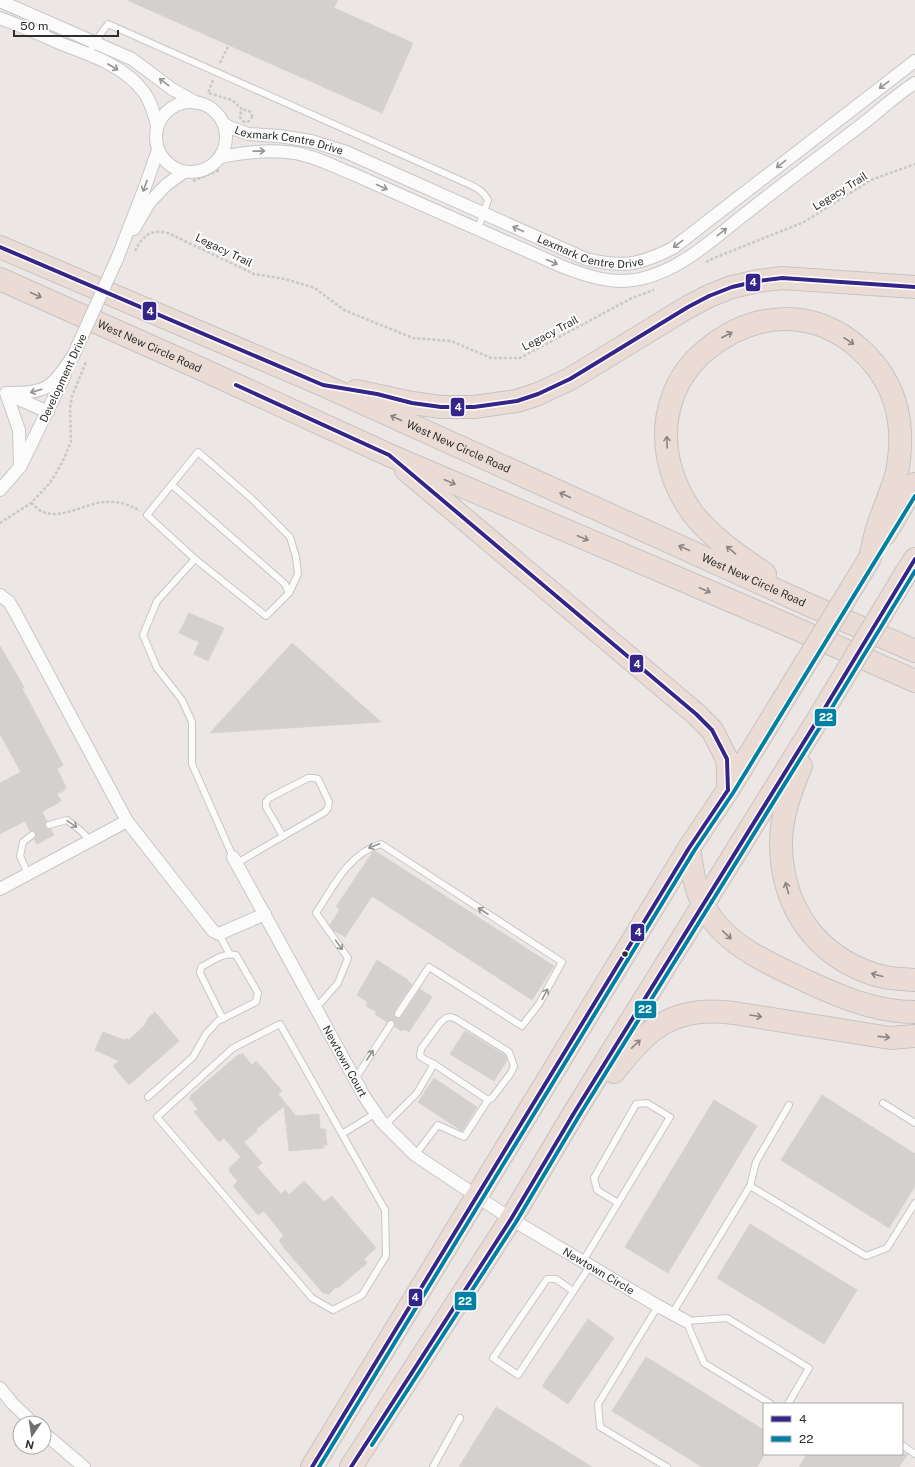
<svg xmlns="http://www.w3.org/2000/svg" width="915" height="1467" font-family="'Public Sans',sans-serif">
	<rect width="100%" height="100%" fill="#ece7e4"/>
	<!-- building -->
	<g fill="#d3d0cd" stroke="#d7d3d0">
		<polygon points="127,0 338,0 334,8 413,43 382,113"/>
		<polygon points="189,613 224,628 208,661 194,654 199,642 179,633"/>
		<polygon points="292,643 381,722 210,733"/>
		<polygon points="0,646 24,687 22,688 63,765 57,769 66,787 64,788 65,790 57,794 61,801 42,812 47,821 45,824 45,827 48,829 51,829 54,835 37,844 34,839 36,836 36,833 33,831 30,831 25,821 0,834 0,783 21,772 0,734"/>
		<polygon points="375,851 554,966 532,1000 372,896 345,937 333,930 330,925 340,909 336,907 372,853"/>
		<polygon points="377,960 408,980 407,981 412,984 394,1012 394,1014 395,1018 398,1018 402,1016 420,989 432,997 409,1032 404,1029 402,1031 395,1027 395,1022 393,1020 389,1020 387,1022 375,1014 377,1012 366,1006 368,1002 357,995"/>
		<polygon points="155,1012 179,1041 129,1085 113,1066 119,1061 95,1050 103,1032 124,1040 127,1038 129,1040 145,1025 148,1018"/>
		<polygon points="465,1031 506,1056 507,1060 494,1081 450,1054"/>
		<polygon points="242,1053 252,1065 256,1061 257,1062 282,1091 278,1094 296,1116 319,1114 320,1129 325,1129 327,1145 323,1145 324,1148 289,1151 284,1106 256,1129 257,1131 244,1142 262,1163 257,1167 281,1194 285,1190 289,1195 304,1181 324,1202 332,1196 376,1248 364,1259 367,1263 338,1288 336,1287 328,1295 326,1292 324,1294 317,1286 284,1248 279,1240 284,1236 264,1211 258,1215 233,1186 238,1181 229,1171 230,1170 229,1168 241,1157 224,1138 219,1142 194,1112 198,1109 189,1098 191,1097 190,1096 239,1054 240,1055"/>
		<polygon points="434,1078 477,1107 462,1131 418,1102"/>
		<polygon points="822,1095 915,1154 915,1186 889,1228 781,1160"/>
		<polygon points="714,1100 757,1126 668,1273 625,1247"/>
		<polygon points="750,1224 857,1290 824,1344 717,1278"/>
		<polygon points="588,1319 614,1338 568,1404 542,1386"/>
		<polygon points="646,1357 764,1430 764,1455 757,1467 702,1467 612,1411"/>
		<polygon points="496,1407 592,1467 459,1467"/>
		<polygon points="807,1454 908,1454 899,1467 799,1467"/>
	</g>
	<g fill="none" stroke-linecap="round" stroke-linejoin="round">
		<defs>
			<g id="lane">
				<path d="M 88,54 L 102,32 L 108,24 L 464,182 C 473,186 483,190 488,200 L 478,229"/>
				<polygon points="198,452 252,499 290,537 296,557 298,574 289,593 266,616 195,559 147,515"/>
				<polyline points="172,485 285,584 289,593"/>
				<polyline points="195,559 157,601 143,635 157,668 182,700 192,722 192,764 233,857"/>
				<polyline points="49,825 67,820 81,831 90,840"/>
				<polyline points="237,863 325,812 328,808 329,802 318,779 314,778 308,778 269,798 266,802 266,807 283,836"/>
				<polyline points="28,874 20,856 23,842 32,835"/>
				<polyline points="219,934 229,953"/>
				<path d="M 316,1008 L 338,983 L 348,958 L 316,913 C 334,886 348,854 381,844 L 562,962 L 539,1004 L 522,1026 L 429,967 L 398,1014"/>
				<polyline points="434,1064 424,1059 420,1056 421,1049 440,1023 446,1018 451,1017 456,1019 509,1052 514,1066 511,1073 492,1098 488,1100"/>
				<polyline points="355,1079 391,1024"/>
				<path d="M 148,1097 L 193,1057 L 206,1034 L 218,1021 L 256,1002 L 258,993 L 236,955 C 223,952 213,961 201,967 L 200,973 L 223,1019"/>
				<polyline points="883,1103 915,1123"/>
				<polyline points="385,1125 417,1093 434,1064 488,1100 464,1137 438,1125 415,1155"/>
				<polyline points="342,1134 280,1024 233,1048 157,1117 312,1298 333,1310 362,1295 386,1256 385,1210 342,1134 376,1113"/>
				<polyline points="750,1186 866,1256 887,1248 915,1203"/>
				<polyline points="583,1261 670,1117 647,1103 636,1104 594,1178 597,1190 618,1203"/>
				<polyline points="573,1291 556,1279 547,1279 493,1358 518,1375 590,1266"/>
				<polyline points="658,1306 598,1404 600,1427 667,1467"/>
				<polyline points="672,1314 750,1186 756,1162 789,1105"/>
				<polyline points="771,1404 704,1363 686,1321 727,1318 809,1368 788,1404"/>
				<polyline points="902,1445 915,1454"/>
				<polyline points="433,1467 460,1418"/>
			</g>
			<g id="street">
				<polyline points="0,1 132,59 172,89 197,103"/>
				<path d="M 0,18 C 21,26 42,35 62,44 C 91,55 124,66 143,91 C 151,101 154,114 157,125"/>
				<circle cx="191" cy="137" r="35"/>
				<path id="s1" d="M 223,123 L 229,127 L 248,134 L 280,136 L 311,141 L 346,152 L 586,259 C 624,268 639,265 673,248 L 915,61"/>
				<path d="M 220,157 C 245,152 269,149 295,153 C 315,156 335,167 353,174 L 561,266 C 586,276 613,285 640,279 C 681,270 713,239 745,214 C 784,183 825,153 865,122 C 882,109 897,94 915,83"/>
				<polyline points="134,229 149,203 166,185 184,172"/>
				<polyline points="117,259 145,187 158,150"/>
				<polyline points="10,395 48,412"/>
				<path d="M 20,467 L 19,430 L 6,393 C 47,393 51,389 73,356"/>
				<polyline points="0,490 20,467 65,375"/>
				<polyline points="0,595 9,602 15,612 127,821 213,931 219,934 265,914"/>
				<path id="s2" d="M 233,857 L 364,1096 L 381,1121 L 415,1155 L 511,1219 L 658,1306 L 686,1321"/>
				<polyline points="0,889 127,821"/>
				<polyline points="0,1388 13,1404 33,1423"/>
				<polyline points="44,1433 84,1467"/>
			</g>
			<g id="highway">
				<path id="s3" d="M 0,247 L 323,385 L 809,605 L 915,651"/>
				<path id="s4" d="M 0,279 L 208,372 L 389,455 L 783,623 L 915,681"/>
				<polyline points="356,391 412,403 441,407 474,407 517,401 538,394 570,379 688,307 709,296 732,287 758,281 782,278 915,287"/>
				<polyline points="406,470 696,714 712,730 727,759 728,773 728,790"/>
				<polyline points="885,534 915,484"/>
				<polyline points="906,573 915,559"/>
				<path d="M 765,574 C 739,556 710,537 691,511 C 668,478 659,437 672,399 C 678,380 691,362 706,350 C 753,311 813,307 860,349 C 881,368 895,392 899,421 C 901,436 900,456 897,472 C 892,491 883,510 877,529 C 874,539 872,549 870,558"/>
				<path d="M 801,766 C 790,792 780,820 781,848 C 783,908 816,955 873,974 C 886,979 901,979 915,980"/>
				<path d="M 689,848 C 692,867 694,886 703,904 C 722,943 765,962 802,979 C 838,996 875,1012 915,1012"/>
				<path d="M 614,1072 C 649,1027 674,1005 734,1013 L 890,1038 L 915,1036"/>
				<polyline points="312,1467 689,848 728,790 783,700"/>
				<polyline points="351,1467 511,1219 574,1113 820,716"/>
			</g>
		</defs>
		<!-- lane casing -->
		<use href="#lane" stroke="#c8c6c6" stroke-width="8"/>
		<!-- street casing -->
		<use href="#street" stroke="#c8c6c6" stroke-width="14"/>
		<!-- highway casing -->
		<use href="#highway" stroke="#c6c4c4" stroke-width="24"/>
		<!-- path -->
		<g stroke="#c9c9c8" stroke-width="2.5" stroke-dasharray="3 2" stroke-linecap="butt">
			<polyline points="220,63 229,45"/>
			<polyline points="213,80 208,93 232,100 243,110"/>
			<circle cx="246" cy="116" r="6"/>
			<polyline points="193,181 220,170"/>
			<path d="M 135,251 C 143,235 151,229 168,233 L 254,274 L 285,279 L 315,288 L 344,310 L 413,338 L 451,341 L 491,358 L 520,358 L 632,298 L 654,290"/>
			<polyline points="706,262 714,258 804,222 871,180 915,164"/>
			<path d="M 31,503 C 34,505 37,509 41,511 C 60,521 85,503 105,502 C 117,501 129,504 140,511"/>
			<polyline points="0,523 31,503 50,483 62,463 71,442 70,408 72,396 86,362"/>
		</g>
		<!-- lane -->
		<use href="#lane" stroke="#fcfbfb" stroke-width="6"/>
		<!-- street -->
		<use href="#street" stroke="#fcfbfb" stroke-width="12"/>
		<!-- highway -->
		<use href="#highway" stroke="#eadcd5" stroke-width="22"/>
		<defs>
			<polyline id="street-bridge" points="73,356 117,259"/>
			<g id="highway-bridge">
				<polyline points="783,700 870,558"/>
				<polyline points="820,716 906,573"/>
			</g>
		</defs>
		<!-- street-bridge casing -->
		<use href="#street-bridge" stroke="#c8c6c6" stroke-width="14" stroke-linecap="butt"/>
		<!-- highway-bridge casing -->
		<use href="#highway-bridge" stroke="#c6c4c4" stroke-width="24" stroke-linecap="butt"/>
		<!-- street-bridge -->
		<use href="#street-bridge" stroke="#fcfbfb" stroke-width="12"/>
		<!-- highway-bridge -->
		<use href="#highway-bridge" stroke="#eadcd5" stroke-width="22"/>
		<defs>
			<g id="bus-1">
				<polyline points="0,247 323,385 377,394 412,403 441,407 474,407 517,401 538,394 570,379 688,307 709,296 732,287 758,281 782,278 915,287"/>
				<polyline points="236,385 389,455 696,714 712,730 727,759 728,790"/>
				<polyline points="312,1467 689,848 728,790"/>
				<polyline points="351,1467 511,1219 574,1113 820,716 915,559"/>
			</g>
			<g id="bus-2">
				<polyline points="372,1445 516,1222 579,1116 825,719 915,571"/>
				<polyline points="319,1467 694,851 733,793 915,496"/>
			</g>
		</defs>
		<!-- bus-1 casing -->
		<use href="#bus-1" stroke="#fff" stroke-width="7"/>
		<!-- bus-2 casing -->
		<use href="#bus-2" stroke="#fff" stroke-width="7"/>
		<!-- bus-1 -->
		<use href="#bus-1" stroke="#362589" stroke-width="4"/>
		<!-- bus-2 -->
		<use href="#bus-2" stroke="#0081a4" stroke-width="4"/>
	</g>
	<!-- one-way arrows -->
	<defs><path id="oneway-shaft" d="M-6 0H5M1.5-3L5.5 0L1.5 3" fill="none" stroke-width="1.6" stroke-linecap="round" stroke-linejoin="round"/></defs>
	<g stroke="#959494">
		<use href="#oneway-shaft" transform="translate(113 67) rotate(30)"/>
		<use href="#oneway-shaft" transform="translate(164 82) rotate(-143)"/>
		<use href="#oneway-shaft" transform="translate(884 85) rotate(143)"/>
		<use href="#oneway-shaft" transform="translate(259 151) rotate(-1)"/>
		<use href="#oneway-shaft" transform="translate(781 164) rotate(142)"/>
		<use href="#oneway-shaft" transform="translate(145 186) rotate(110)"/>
		<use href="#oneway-shaft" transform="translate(382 187) rotate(24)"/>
		<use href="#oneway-shaft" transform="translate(518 229) rotate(-156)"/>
		<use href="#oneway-shaft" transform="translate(722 232) rotate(-38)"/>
		<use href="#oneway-shaft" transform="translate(678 244) rotate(143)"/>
		<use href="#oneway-shaft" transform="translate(552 262) rotate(24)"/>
		<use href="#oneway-shaft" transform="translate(36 391) rotate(164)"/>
		<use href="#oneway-shaft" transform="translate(72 824) rotate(34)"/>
		<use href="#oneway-shaft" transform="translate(374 846) rotate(159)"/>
		<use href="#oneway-shaft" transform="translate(483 911) rotate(-147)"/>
		<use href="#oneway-shaft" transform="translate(339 945) rotate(55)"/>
		<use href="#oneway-shaft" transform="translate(545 994) rotate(-62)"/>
		<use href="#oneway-shaft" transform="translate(370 1055) rotate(-57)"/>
	</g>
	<g stroke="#8c8582">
		<use href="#oneway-shaft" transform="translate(36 295) rotate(24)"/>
		<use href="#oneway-shaft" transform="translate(727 335) rotate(-27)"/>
		<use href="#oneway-shaft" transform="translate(849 341) rotate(33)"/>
		<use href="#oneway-shaft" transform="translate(396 418) rotate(-156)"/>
		<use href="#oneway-shaft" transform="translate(667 442) rotate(-92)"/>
		<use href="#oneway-shaft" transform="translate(450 482) rotate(23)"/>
		<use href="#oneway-shaft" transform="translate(565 495) rotate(-156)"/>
		<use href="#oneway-shaft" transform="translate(583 538) rotate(23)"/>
		<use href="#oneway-shaft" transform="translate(684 548) rotate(-156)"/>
		<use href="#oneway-shaft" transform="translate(731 550) rotate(-140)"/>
		<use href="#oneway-shaft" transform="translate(705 590) rotate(23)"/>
		<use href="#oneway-shaft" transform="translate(787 888) rotate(-105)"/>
		<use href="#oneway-shaft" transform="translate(727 935) rotate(43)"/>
		<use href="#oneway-shaft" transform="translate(877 975) rotate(-165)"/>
		<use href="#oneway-shaft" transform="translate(756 1016) rotate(9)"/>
		<use href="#oneway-shaft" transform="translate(884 1037) rotate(6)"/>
		<use href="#oneway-shaft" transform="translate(636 1044) rotate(-44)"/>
	</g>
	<!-- markers -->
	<circle fill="#2e2e2e" stroke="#fff" stroke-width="1.5" cx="625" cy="954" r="3.5"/>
	<g text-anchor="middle" stroke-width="4" stroke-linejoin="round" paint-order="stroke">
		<!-- street labels -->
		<g font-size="11" fill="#2e2e2e" stroke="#fff">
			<text dy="4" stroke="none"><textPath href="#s1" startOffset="69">Lexmark Centre Drive</textPath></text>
			<text transform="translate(840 191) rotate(-32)" y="4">Legacy Trail</text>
			<text dy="4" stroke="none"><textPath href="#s1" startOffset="393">Lexmark Centre Drive</textPath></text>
			<text transform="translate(224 250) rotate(26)" y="4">Legacy Trail</text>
			<text transform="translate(550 333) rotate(-28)" y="4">Legacy Trail</text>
			<text dy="4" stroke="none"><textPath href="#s4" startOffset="164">West New Circle Road</textPath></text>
			<text transform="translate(63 378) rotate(-65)" y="4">Development Drive</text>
			<text dy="4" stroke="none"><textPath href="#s3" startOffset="500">West New Circle Road</textPath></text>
			<text dy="4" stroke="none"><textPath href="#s3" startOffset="824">West New Circle Road</textPath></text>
			<text dy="4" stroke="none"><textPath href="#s2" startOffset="233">Newtown Court</textPath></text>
			<text dy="4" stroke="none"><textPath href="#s2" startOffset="568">Newtown Circle</textPath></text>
		</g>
	</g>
	<g stroke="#fff" stroke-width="1.5">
		<rect x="745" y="273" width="16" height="19" rx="4" fill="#362589"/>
		<rect x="142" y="301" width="15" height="20" rx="4" fill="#362589"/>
		<rect x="450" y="397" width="15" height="20" rx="4" fill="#362589"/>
		<rect x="629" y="654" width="15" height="19" rx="4" fill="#362589"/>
		<rect x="814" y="708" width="23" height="19" rx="4" fill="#0081a4"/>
		<rect x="630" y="923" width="15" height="19" rx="4" fill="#362589"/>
		<rect x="634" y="1000" width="23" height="19" rx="4" fill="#0081a4"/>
		<rect x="408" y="1288" width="15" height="19" rx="4" fill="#362589"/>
		<rect x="454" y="1291" width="23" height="20" rx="4" fill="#0081a4"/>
	</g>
	<g font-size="11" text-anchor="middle" font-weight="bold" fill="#fff">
		<text x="753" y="286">4</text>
		<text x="150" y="315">4</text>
		<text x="458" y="411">4</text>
		<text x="637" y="668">4</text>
		<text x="826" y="721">22</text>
		<text x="638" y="936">4</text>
		<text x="645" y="1013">22</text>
		<text x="415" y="1301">4</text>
		<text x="465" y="1305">22</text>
	</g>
	<!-- legend -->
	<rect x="763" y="1403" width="140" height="52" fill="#ffffff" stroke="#ababab"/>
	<rect x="771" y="1416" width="20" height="6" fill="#362589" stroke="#ababab"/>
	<text x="799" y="1423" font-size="12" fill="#2e2e2e">4</text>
	<rect x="771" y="1436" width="20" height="6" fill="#0081a4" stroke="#ababab"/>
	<text x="799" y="1443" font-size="12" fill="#2e2e2e">22</text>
	<!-- north arrow -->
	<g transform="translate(32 1435) rotate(193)"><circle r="19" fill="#ffffff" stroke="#ababab"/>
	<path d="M0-3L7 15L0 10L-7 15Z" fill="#706f6e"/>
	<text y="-6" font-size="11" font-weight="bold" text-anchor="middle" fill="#2e2e2e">N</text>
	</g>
	<!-- scale -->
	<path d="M14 30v6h104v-6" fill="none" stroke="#2e2e2e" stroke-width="2"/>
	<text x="20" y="30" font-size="12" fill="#2e2e2e" stroke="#ffffff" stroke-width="3" paint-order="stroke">50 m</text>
</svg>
